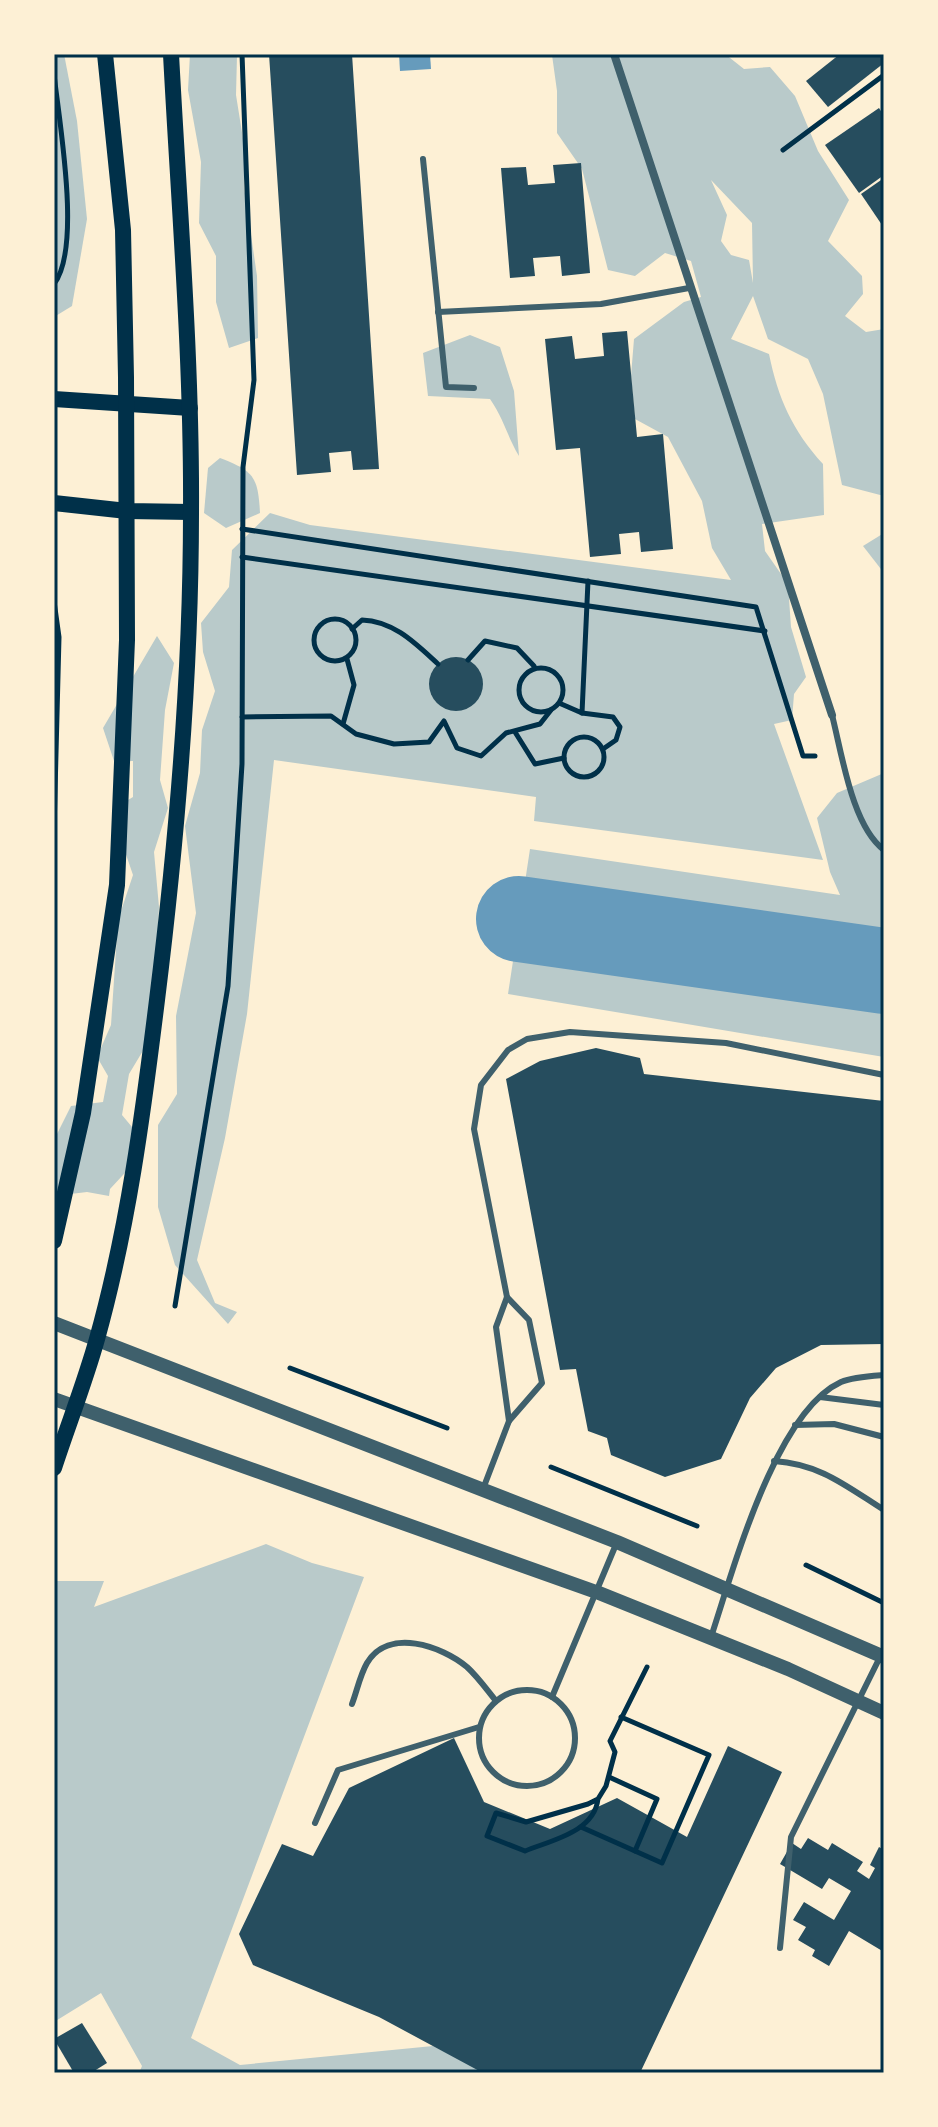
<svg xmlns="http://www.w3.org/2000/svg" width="938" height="2127" font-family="'Titillium Web',sans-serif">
	<rect width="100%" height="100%" fill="#fdf0d5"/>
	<!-- green -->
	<g fill="#b9caca" fill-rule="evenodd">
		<polygon points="54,54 64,54 77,121 87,219 72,306 54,317"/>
		<polygon points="190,54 237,56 236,95 244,145 244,187 257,276 258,338 229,348 216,302 216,256 199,223 201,162 188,90"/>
		<path d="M 592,54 L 725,54 L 744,69 L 770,67 L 795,96 L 818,151 L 849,200 L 828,241 L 862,276 L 863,294 L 845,316 L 866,332 L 884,329 L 884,496 L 842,485 L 823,394 L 808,359 L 768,339 L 753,296 L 731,339 L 769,354 C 778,398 792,430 823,464 L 824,515 L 762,524 L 765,551 L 788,584 L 791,627 L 806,677 L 794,694 L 792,720 L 774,724 L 823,860 L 534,821 L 536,797 L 274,760 L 247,1014 L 225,1138 L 197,1260 L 215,1303 L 237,1312 L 228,1324 L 175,1265 L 158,1207 L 158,1125 L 177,1094 L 176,1016 L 196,913 L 185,826 L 200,773 L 202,730 L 215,691 L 203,652 L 201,623 L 229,587 L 232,550 L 270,513 L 310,525 L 731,580 L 712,548 L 702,501 L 668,437 L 635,419 L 631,376 L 634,339 L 684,302 L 701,297 L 691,261 L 665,253 L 635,276 L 608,270 L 582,169 L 557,133 L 557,91 L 552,55 ZM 711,180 L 752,223 L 753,283 L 749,260 L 731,255 L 721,241 L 727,215 Z"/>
		<path d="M 470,335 L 500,347 L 514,391 L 519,456 C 507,436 504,419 490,399 L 428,396 L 423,353 Z"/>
		<path d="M 220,458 C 254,471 258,477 260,513 L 226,528 L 204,513 L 208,468 Z"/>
		<polygon points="884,533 884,573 863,546"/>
		<polygon points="157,636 174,663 165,710 160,780 168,808 154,852 159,907 153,1034 129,1074 122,1115 132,1127 135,1162 110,1189 109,1196 87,1192 54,1196 54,1140 71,1106 103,1102 108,1076 97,1057 111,1025 118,920 133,875 119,834 128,800 133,797 133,761 114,761 103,728"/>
		<polygon points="884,773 884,1057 508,994 530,849 840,895 830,872 817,818 837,793"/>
		<polygon points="266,1544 312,1563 364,1577 191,2038 240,2065 433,2046 488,2073 139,2073 142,2066 101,1993 54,2022 54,1581 104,1581 94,1607"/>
	</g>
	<!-- water -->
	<polygon fill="#669bbc" points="399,54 430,54 431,69 400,71"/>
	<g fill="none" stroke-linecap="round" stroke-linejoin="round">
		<!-- river -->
		<polyline stroke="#669bbc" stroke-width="86" points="519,919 884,971"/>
	</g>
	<!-- building -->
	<g fill="#264d5e">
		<polygon points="269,54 352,54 379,469 353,470 351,451 329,453 331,472 297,475"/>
		<polygon points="840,54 884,54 884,63 828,107 806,81"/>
		<polygon points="879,108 884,116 884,175 859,193 825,145"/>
		<polygon points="581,163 590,273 562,276 560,256 533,258 535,276 510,278 501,168 526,167 528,185 555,183 553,165"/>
		<polygon points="884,178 884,228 861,194"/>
		<polygon points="627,331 637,437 663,434 673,549 641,552 639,532 619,534 621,554 590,557 580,448 556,450 545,339 572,336 575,359 604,356 602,333"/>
		<circle cx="456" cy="684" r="27"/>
		<polygon points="596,1048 640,1058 644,1074 884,1101 884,1344 821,1345 776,1368 750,1398 721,1459 665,1477 611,1455 607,1438 588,1431 576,1369 560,1370 506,1079 540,1061"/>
		<polygon points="454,1738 484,1802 550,1829 617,1798 687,1837 728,1746 782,1772 640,2073 483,2073 379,2017 253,1965 239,1934 282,1844 313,1856 349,1788"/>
		<polygon points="808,1838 828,1850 832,1843 863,1862 857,1871 869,1879 875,1868 870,1865 879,1847 884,1850 884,1952 849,1931 829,1966 812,1956 815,1950 798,1940 806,1927 793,1920 804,1902 834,1920 851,1891 829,1878 822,1889 780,1864 792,1843 801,1849"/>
		<polygon points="82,2023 107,2063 91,2073 74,2073 54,2039"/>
	</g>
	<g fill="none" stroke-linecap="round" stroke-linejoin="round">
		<!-- path -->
		<g stroke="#003049" stroke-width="5">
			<path d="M 54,74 C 59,121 82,248 54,284"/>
			<polyline points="783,150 884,75"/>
			<polyline points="242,529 756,607 803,756 815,756"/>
			<polyline points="242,557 765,631"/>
			<polyline points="54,601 59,637 54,831"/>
			<circle cx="335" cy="640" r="21"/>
			<path d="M 352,629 L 362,620 C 394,621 416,644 438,664"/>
			<polyline points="468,660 485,641 517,648 534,666"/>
			<circle cx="541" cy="690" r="22"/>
			<polyline points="559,703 582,713 588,581"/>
			<polyline points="582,713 613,717 620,727 616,740 603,749"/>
			<polyline points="242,717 331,716 356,734 394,744 429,742 444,721 457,748 481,756 506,733 540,724 551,710"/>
			<polyline points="343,724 354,685 347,659"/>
			<polyline points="515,732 535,764 564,758"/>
			<circle cx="584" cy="757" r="20"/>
			<polyline points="175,1306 228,986 242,764 243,467 254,380 242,54"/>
			<polyline points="290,1368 447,1428"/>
			<polyline points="551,1467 697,1526"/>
			<polyline points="806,1565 884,1603"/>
			<polyline points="609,1777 657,1799 635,1851"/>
			<path d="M 598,1799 C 594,1832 552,1840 525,1851 L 487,1836 L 496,1813 L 526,1822 L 588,1804 L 598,1799 L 606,1786 L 615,1752 L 610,1741 L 647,1667"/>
			<polyline points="581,1827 662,1863 709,1755 621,1717"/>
		</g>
		<!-- service -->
		<g stroke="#3f606c" stroke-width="6">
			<polyline points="423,159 446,387 474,388"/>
			<polyline points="438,312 601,304 689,288"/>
			<path d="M 832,715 C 842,754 852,826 884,850"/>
			<polyline points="820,1397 884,1405"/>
			<polyline points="509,1421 496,1327 507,1297 474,1129 481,1085 508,1050 527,1039 570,1032 726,1043 884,1075"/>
			<polyline points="795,1425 834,1424 884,1437"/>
			<path d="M 774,1461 C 820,1464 846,1486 884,1510"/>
			<polyline points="483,1489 509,1421 542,1383 529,1320 507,1297"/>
			<path d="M 711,1637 C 733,1571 775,1412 841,1382 C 853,1377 871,1376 884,1375"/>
			<circle cx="527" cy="1738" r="48"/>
			<polyline points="552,1697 617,1542"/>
			<path d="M 352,1704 C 357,1691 360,1675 367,1663 C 388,1627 442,1646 467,1667 C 478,1677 487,1690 496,1701"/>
			<polyline points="315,1823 338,1770 479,1727"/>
			<polyline points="780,1948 791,1837 880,1657"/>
		</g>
		<!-- minor -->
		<polyline stroke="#3f606c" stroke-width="8" points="614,54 832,715"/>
		<!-- tertiary -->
		<g stroke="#3f606c" stroke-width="14">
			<polyline points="54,1323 617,1542 884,1657"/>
			<polyline points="54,1399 599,1593 788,1669 884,1713"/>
		</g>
		<!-- secondary -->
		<g stroke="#003049" stroke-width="16">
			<polyline points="54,399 190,408"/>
			<polyline points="54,503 127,511 191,512"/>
			<polyline points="54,1241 83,1113 117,885 127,640 126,377 123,230 105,54"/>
			<path d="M 54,1468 C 68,1425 85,1382 97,1339 C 128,1228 143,1114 157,1000 C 177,839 191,675 191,513 C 192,360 179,207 171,54"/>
		</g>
	</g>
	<!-- border -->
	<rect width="938" height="2127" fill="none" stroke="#fdf0d5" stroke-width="112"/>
	<rect x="56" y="56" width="826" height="2015" fill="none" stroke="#003049" stroke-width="3"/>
</svg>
